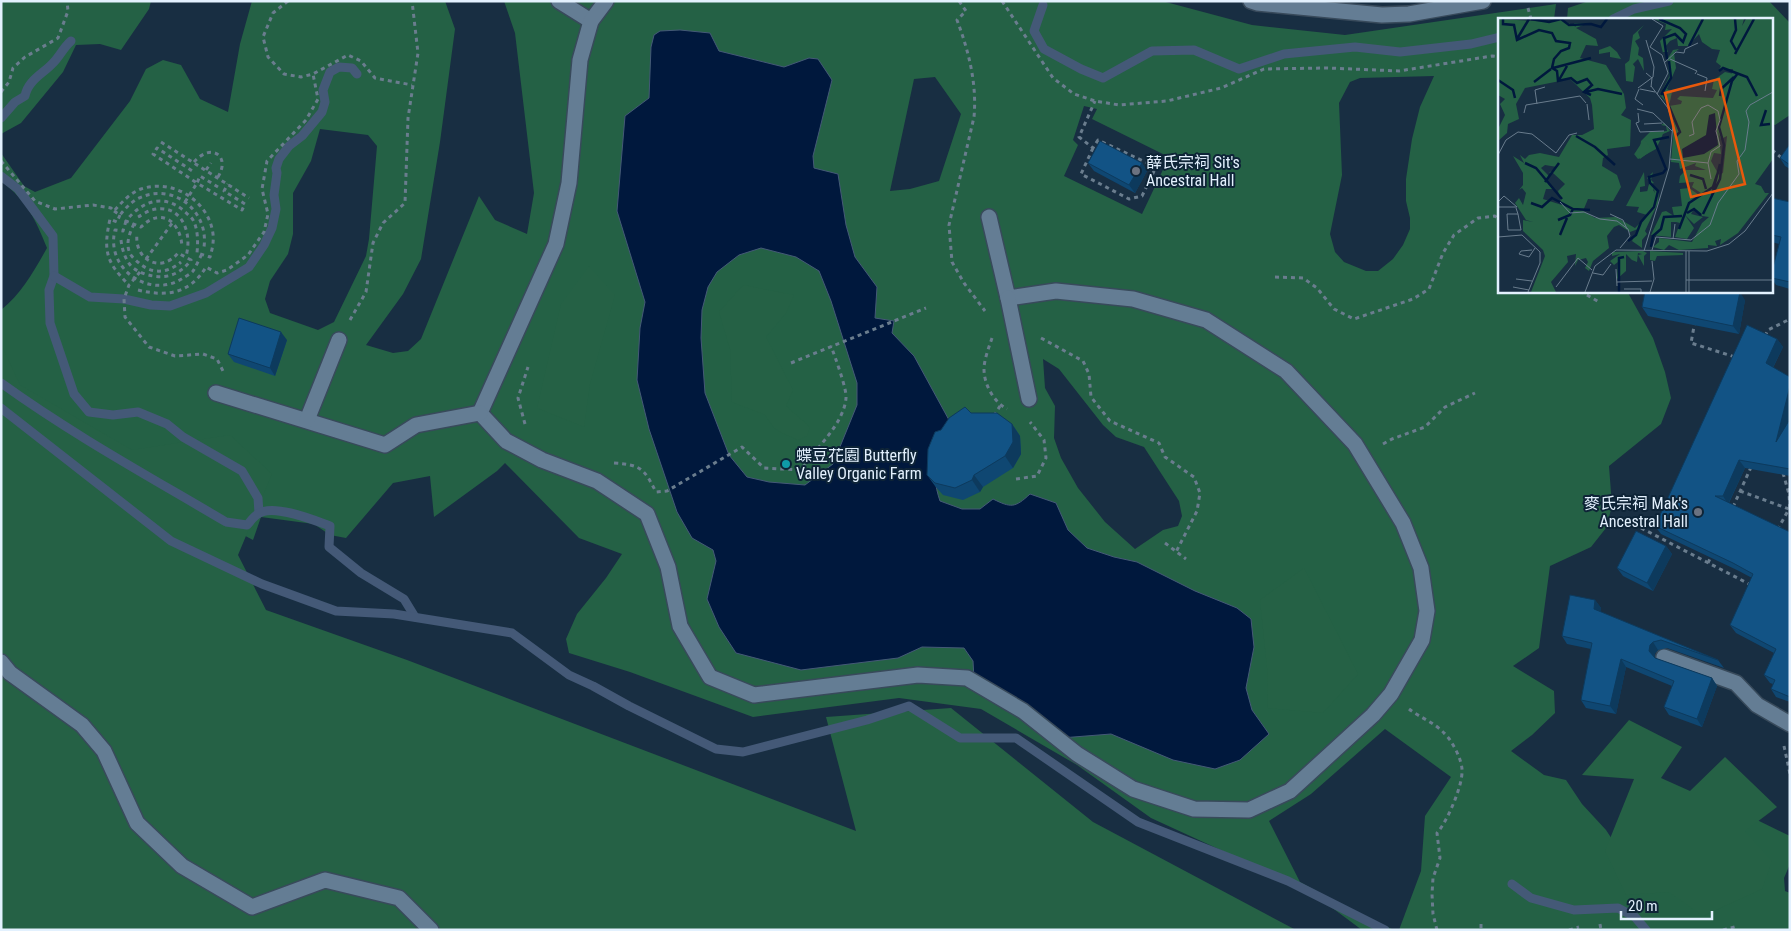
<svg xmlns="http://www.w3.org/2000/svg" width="1791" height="931" font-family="'Roboto Condensed','Noto Sans TC',sans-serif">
	<rect width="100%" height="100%" fill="#182e42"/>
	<!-- green -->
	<g fill="#246145" fill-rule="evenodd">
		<polygon points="1,1 151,1 149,9 121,50 100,44 76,45 63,72 21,123 1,134"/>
		<path d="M 252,1 L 445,1 L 455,29 L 440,142 L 421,259 L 403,294 L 366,345 L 393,353 L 408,351 L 421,339 L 479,196 L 495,220 L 527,234 L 534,193 L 515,33 L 504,1 L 1162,1 L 1252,25 L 1345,35 L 1556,4 L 1554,19 L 1500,19 L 1500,291 L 1627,291 L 1653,338 L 1665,372 L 1671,398 L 1661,424 L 1609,466 L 1612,506 L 1606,528 L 1591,547 L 1550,566 L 1539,648 L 1513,666 L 1554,691 L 1555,713 L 1532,735 L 1511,751 L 1544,775 L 1566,780 L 1582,804 L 1606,830 L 1639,880 L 1657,778 L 1755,819 L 1790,836 L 1790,864 L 1784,878 L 1785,891 L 1790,893 L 1790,930 L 1399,930 L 1421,871 L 1425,816 L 1451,777 L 1385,729 L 1311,794 L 1269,821 L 1300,882 L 1342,905 L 1394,930 L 1362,930 L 1327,904 L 1238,858 L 1151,818 L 1077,765 L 981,709 L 899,698 L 753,717 L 630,672 L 569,653 L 566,639 L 577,614 L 606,578 L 622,554 L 579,538 L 505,463 L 497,471 L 434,517 L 430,476 L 393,483 L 346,538 L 330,535 L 314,524 L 261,517 L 253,540 L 164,493 L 1,390 L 1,310 C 22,293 34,271 47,248 C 35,218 27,201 1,181 L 1,153 L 24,186 L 35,192 L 71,178 L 130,101 L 146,69 L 163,60 L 181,65 L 200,99 L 228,112 L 240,44 ZM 1434,76 L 1420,107 L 1412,139 L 1406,179 L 1406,201 L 1410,218 L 1410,229 L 1403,245 L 1393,259 L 1378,271 L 1366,271 L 1344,262 L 1335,252 L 1330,234 L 1342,175 L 1339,103 L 1350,82 L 1360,78 ZM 935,77 L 961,114 L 939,181 L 910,189 L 890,191 L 914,79 ZM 1084,106 L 1097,109 L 1092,119 L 1169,157 L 1142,214 L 1064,176 L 1078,145 L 1073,140 ZM 320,129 L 368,135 L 377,146 L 369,239 L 366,256 L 334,322 L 318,330 L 270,313 L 265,299 L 270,281 L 288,254 L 293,234 L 293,193 L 311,161 ZM 1043,359 L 1059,369 L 1103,425 L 1116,437 L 1144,447 L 1179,501 L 1182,516 L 1178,526 L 1163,530 L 1135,549 L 1105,522 L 1078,488 L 1061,458 L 1054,438 L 1055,406 L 1045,388 Z"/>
	</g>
	<!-- forest -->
	<g fill="#256145">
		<polygon points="1589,1 1769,1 1790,23 1790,115 1775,125 1772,124 1772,19 1567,19 1568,8"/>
		<polygon points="589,266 615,295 590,384 584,427 537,408 561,304"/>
		<polygon points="743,285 794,295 786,313 766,337 793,390 786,406 810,427 807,436 798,440 782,433 774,428 765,415 732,402 730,349 719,312"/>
		<polygon points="1,344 20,385 132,450 230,435 272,474 238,555 266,610 407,660 856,831 826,717 951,708 1093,822 1296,930 1,930"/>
		<polygon points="1304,568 1358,674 1323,713 1268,708 1267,668 1260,600"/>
		<polygon points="1629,720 1682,747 1661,778 1690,791 1725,757 1777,807 1745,831 1772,861 1762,889 1703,916 1669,892 1626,895 1605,851 1634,779 1582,775"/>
	</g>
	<!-- water -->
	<path fill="#00183d" stroke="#445977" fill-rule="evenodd" d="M 680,30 L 710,33 L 719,51 L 784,67 L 809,58 L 818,59 L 832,80 L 813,156 L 814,168 L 838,174 L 846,225 L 855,257 L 877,287 L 875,318 L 894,321 L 892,333 L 914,356 L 955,431 C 938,459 929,468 940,501 L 962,509 L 980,509 L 993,499 C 1011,508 1015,508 1030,494 L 1056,503 L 1068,530 L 1087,548 L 1114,557 L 1137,562 L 1195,591 L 1237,608 L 1251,619 L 1254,647 L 1246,688 L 1252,710 L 1269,734 L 1240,760 L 1215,769 L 1173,760 L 1111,734 L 1061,738 L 974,679 L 973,661 L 964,648 L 922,647 L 898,658 L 801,670 L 736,653 L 719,627 L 707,599 L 716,561 L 713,550 L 692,538 L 677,512 L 649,429 L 637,380 L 640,328 L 645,302 L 617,211 L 625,116 L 649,98 L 651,47 L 654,35 L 660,31 ZM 761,248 L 796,257 L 819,271 L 831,301 L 857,383 L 857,405 L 833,464 L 805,485 L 769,482 L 747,477 L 729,455 L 705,393 L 701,338 L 702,310 L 708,287 L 717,272 L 739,255 Z"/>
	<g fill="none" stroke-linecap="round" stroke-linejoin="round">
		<!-- stream -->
		<g stroke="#445977" stroke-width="9">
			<polyline points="1043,5 1034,31 1044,49 1081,69 1103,78 1152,51 1194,50 1239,69 1284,54 1355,47 1400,52 1471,44 1500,37"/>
			<polyline points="1613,19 1634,9 1669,1"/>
			<path d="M 1,118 L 15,102 L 25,96 C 28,80 43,74 53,63 C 60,56 63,48 71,41"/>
			<polyline points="1,176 18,189 53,236 54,276 49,290 50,323 74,394 89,412 113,415 138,412 167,424 183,437 242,471 258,498 259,513"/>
			<polyline points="54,276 90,297 124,299 151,305 170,306 206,293 249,267 264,245 272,228 276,209 274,195 277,173 276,168 279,159 289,146 302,136 322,112 325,102 323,90 330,72 339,67 352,68 357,74"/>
			<path d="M 1,383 C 73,435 150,477 226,522 L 247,525 C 250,522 254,516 258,514 C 272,503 314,520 330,526 L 329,547 L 361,573 L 404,599 L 415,617"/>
			<polyline points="1,408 171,541 262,584 336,611 394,614 512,633 569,675 593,686 629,706 716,749 743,752 867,720 909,706 960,738 1016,738 1138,822 1288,881 1385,930"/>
			<polyline points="1512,884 1531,898 1574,910 1618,908 1635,917 1646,930"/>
		</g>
		<defs>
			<g id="minor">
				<polyline points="559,1 591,21"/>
				<polyline points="606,1 591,21 580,60 569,183 556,244 480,413 506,441 542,460 597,481 647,514 668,567 680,626 710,677 754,695 918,675 967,678 1023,711 1077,754 1133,789 1194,809 1249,810 1290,791 1373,715 1391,694 1422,640 1427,611 1421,568 1403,523 1355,444 1286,371 1206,320 1133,299 1056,291 1008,298 989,217"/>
				<polyline points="1251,1 1257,3 1382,15 1409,14 1483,1"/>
				<polyline points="1008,298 1029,399"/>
				<polyline points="216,393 385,445 416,425 480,413"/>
				<polyline points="307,420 339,340"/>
				<polyline points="1664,657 1736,683 1757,705 1790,724"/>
				<polyline points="1,662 10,673 82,725 104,751 137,823 182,866 252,907 325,880 399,898 431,930"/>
			</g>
		</defs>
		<!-- minor casing -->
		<use href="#minor" stroke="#384a5b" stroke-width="18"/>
		<!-- path -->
		<g stroke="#6a7d8e" stroke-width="3" stroke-dasharray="4 4" stroke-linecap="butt">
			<polyline points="288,1 273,13 263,37 268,57 284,74 301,77 313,74 348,55 361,61 375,78 412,85"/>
			<path d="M 959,1 L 966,11 L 957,20 C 969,52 977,84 974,117 L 949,225 L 952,262 L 964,283 L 985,311"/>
			<polyline points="1002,1 1053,78 1074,94 1095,101 1119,105 1167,101 1221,88 1264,69 1328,68 1399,71 1492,56 1500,57"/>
			<polyline points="1528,8 1531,19"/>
			<polyline points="1,92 9,82 13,68 25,57 58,38 68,11 67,1"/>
			<polyline points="161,142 249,198"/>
			<polyline points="1093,148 1081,174 1129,199 1142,196 1156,167 1098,140 1093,148 1079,137 1095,101"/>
			<polyline points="1772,150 1783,159"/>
			<path d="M 1,161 L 35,201 L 55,209 L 93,205 L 111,208 L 114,211 C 122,202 130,193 141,189 C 173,178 209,201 213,234 C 214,242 212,250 210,257 L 197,253 C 198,242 198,231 194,222 C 192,217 187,214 183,210 C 162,193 141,202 126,221 L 141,227 C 161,207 180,221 182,246"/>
			<path d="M 194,162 C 211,142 231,156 218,177"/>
			<polyline points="206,170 211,163"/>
			<polyline points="218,187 200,176 197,183 242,210 245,204 224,191 228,184"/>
			<polyline points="185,202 197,183 153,154 157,148 194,172"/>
			<path d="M 114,211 L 120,215 C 125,209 130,203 137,199 C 172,181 209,210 204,247"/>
			<path d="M 120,215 L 117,222 L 110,219 C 103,251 106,262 129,285"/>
			<path d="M 138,217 C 142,215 147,211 152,210 C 181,202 193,233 186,256"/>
			<path d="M 126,221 L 123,231 L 115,230 C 105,269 150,300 183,278 C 186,276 191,274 193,271 C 196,267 199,259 202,254"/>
			<path d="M 134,224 C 130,232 126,242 129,251 C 130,255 135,260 139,263 C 153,275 168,273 181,262"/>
			<path d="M 121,240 C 122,249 125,259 131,266 C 135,270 140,272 145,274 C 164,280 179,276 191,260 L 178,253 C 161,274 134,260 137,234"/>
			<polyline points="146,259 173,222"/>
			<polyline points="140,272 129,285 124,299 125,317 149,347 175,356 203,354 217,359 223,371"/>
			<polyline points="1275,277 1303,278 1317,288 1334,309 1354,319 1413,299 1429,289 1443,253 1454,235 1478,218 1495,216 1500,221"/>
			<path d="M 138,290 C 166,297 190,294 206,267 L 217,273 L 227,270 L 248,255 L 264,232 L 268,214 L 262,189 L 267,161 L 306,120 L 318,99 L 313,74"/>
			<polyline points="1580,291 1599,302"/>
			<polyline points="350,320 366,292 373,243 383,223 405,203 408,118 418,53 412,1"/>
			<polyline points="1695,321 1691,343 1735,357"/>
			<polyline points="1765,336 1768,330 1790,319"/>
			<path d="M 992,338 C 989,347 984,360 984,369 C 984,385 994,402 1007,409"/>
			<polyline points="1041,338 1083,361 1089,374 1091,397 1110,421 1159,443 1165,457 1194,477 1200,493 1197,511 1176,552"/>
			<polyline points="791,363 926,308"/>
			<polyline points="994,416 1000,406"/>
			<polyline points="525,424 518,398 528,367"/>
			<polyline points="1383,444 1392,439 1425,427 1445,407 1475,393"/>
			<path d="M 614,463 C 642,465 644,469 656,492 L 667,491 L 742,447 L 764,468 L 801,470 C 815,449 844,424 846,398 C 847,389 835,357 831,346"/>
			<polyline points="1783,473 1789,494 1790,510"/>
			<polyline points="1016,479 1037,476 1046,458 1044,440 1030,422"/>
			<polyline points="1740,491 1789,509 1778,529"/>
			<polyline points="1733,507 1752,465"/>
			<polyline points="1641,528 1751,585"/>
			<polyline points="1165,543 1186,559"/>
			<polyline points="1708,563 1712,554"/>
			<path d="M 1409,709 C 1419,717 1435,723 1444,733 C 1452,740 1463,761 1462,772 C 1462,787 1447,822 1437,833 L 1440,858 L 1433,878 L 1432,894 L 1433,914 L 1437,930"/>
			<polyline points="1784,746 1790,774"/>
			<polyline points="1481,924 1481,930"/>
			<polyline points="1600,924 1601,930"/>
			<polyline points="1569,930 1579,927"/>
			<polyline points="1723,930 1738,926"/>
		</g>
		<!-- minor -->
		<use href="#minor" stroke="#647d94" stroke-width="15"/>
	</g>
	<!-- wall -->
	<g fill="#0f4772">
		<polygon points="1790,144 1790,169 1785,166 1780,158"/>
		<polygon points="1088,163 1142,163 1147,171 1135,193 1094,171"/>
		<polygon points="1772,198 1790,202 1790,289 1776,285 1772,279 1772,271 1779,244 1772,242"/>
		<polygon points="1745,300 1739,334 1648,316 1642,307"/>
		<polygon points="1777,339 1783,347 1773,368 1790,377 1790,416 1789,421 1790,419 1790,476 1745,468 1729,503 1790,532 1790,702 1776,697 1771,689 1773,684 1770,683 1764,675 1774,653 1736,633 1730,625 1752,578 1739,571 1661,534 1655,526"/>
		<polygon points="287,340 275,376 234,362 228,354"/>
		<polygon points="1012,424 1020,436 1021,454 1013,468 983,487 980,492 963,500 943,495 935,486 927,475 941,430"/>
		<polygon points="1666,546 1672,554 1653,591 1623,576 1617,568"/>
		<polygon points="1595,600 1601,608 1600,612 1718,660 1724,668 1667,648 1658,650 1655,653 1655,658 1712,678 1717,686 1702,727 1669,715 1664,707 1672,686 1626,667 1616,714 1586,708 1581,700 1591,649 1567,644 1562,636"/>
	</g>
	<!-- shaded-wall -->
	<g fill="#0d3a5d">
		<polygon points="1142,163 1147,171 1135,193 1129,185"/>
		<polygon points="1740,292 1745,300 1739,334 1733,326"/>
		<polygon points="281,332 287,340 275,376 270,368"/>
		<polygon points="1777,339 1783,347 1771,371 1766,363"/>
		<polygon points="1790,386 1790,416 1781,450 1776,442"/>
		<polygon points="1012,424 1020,436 1021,454 1013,468 1005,456"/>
		<polygon points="1739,460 1745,468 1728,504 1723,496"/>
		<polygon points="974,475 983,487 980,492 972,480"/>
		<polygon points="1666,546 1672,554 1653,591 1647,583"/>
		<polygon points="1595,600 1601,608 1599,617 1594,609"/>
		<polygon points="1653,642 1658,650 1655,653 1655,659 1649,651 1650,645"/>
		<polygon points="1621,659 1626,667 1616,714 1610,706"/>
		<polygon points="1712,678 1717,686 1702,727 1697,719"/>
	</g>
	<!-- building -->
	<g fill="#125385" stroke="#0d3a5d">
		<polygon points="1100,141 1142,163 1129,185 1088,163"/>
		<polygon points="1790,144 1790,165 1780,158"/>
		<polygon points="1772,198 1790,202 1790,282 1772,278 1772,271 1781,237 1772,235"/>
		<polygon points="1645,291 1739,291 1740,292 1733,326 1642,307"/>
		<polygon points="239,318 281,332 270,368 228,354"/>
		<polygon points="1747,325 1777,339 1766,363 1790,377 1790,386 1776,442 1790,419 1790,469 1739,460 1723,496 1715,496 1790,532 1790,697 1771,689 1775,680 1764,675 1776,649 1730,625 1753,574 1733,563 1655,526"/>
		<polygon points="965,407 971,413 997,413 1012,424 1013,442 1005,456 974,475 972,480 955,488 935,483 927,475 928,449 935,432 941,430 949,418"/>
		<polygon points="1636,531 1666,546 1647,583 1617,568"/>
		<polygon points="1570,595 1595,600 1594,609 1718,660 1661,640 1653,642 1650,645 1649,651 1655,658 1712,678 1697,719 1664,707 1674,681 1621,659 1610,706 1581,700 1592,643 1562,636"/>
	</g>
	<!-- markers -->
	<g fill="#6b7280" stroke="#0e2437" stroke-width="2">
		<circle cx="1136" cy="171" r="5"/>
		<circle cx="1698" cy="512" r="5"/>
	</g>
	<circle fill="#0f9aa8" stroke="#0e2437" stroke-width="2" cx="786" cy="464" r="5"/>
	<g text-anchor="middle" stroke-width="4" stroke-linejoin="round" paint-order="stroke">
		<!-- poi labels -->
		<g font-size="16" fill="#e3f1fe" stroke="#0e2437" text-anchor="start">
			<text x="1146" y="168">薛氏宗祠 Sit's<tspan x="1146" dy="18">Ancestral Hall</tspan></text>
			<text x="796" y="461">蝶豆花園 Butterfly<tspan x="796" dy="18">Valley Organic Farm</tspan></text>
			<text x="1688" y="509" text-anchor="end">麥氏宗祠 Mak's<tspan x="1688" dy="18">Ancestral Hall</tspan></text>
		</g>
	</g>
	<!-- overview -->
	<g transform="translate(1498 18)">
		<rect width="275" height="275" fill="#182e42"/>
		<path d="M 146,7 L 140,14 L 142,20 L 137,23 L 141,30 L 140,37 L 145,40 L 146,53 L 140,41 L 132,49 L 131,45 L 135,17 ZM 227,54 L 236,56 L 220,112 L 223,136 L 216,135 L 213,143 L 221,157 L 207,195 L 204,197 L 196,191 L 193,196 L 205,199 L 196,206 L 187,197 L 196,210 L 189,221 L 177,219 L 182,205 L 178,204 L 173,204 L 173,219 L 153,217 L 164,194 L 168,193 L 176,198 L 174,189 L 184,188 L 182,171 L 191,170 L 201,177 L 203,175 L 194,169 L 196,164 L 181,165 L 182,158 L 188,152 L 208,152 L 197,148 L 198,145 L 182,151 L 181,145 L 173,144 L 176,106 L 171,88 L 183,86 L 184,83 L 179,81 L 182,78 L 215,80 L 219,72 L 214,71 L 216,62 ZM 166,105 L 167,106 L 172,113 L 165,116 L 158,131 L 140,141 L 136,136 L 142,131 L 143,123 L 152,114 L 169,113 L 168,108 L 163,107 ZM 146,154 L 147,168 L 142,169 L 142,174 L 150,173 L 151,166 L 159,178 L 149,197 L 139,194 L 141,189 L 128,188 Z" fill="#246145"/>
		<path d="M 0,1 L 55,4 L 63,1 L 78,9 L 76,5 L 90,5 L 78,10 L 98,21 L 100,28 L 88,27 L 82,40 L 108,47 L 126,76 L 128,90 L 123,97 L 133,102 L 132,128 L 109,131 L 110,137 L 105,140 L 104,148 L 119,157 L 123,169 L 115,183 L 90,181 L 85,193 L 97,200 L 118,199 L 137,210 L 151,196 L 149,190 L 152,190 L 157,177 L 156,170 L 153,178 L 150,176 L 153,174 L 149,174 L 152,163 L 149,160 L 155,154 L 153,162 L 156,165 L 153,166 L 161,173 L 160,185 L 147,213 L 149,216 L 144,222 L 144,230 L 134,223 L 140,211 L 132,214 L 121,207 L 116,209 L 109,218 L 111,230 L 95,243 L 91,253 L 87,250 L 90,244 L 88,240 L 80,242 L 77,248 L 78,236 L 69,238 L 70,244 L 53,264 L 58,274 L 33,274 L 47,238 L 45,232 L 25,213 L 25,202 L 35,204 L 28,202 L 17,185 L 21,180 L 25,187 L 28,175 L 24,170 L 21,172 L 25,167 L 25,155 L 15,138 L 26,145 L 22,137 L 27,141 L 31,137 L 42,135 L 61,139 L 74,117 L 84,117 L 96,111 L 94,87 L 92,80 L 72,61 L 27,70 L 18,86 L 21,101 L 10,106 L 9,115 L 0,123 L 0,111 L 7,97 L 2,86 L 7,81 L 0,77 ZM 47,147 L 59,149 L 51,155 L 55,155 L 67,166 L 60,173 L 64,187 L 45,181 L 48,171 L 55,171 L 50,166 L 50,157 L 43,150 ZM 156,1 L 246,1 L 244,8 L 248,1 L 275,1 L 275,141 L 257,166 L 263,168 L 267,175 L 271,175 L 240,215 L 222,227 L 223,221 L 217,223 L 219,228 L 210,227 L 210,230 L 181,232 L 171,227 L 166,232 L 155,229 L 161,224 L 161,220 L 194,224 L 204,205 L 211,199 L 204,198 L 204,194 L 209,177 L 215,172 L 215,159 L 225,155 L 229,118 L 223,121 L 220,113 L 235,51 L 221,52 L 223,48 L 218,44 L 222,32 L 214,31 L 204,24 L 201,16 L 190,28 L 180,28 L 179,20 L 172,23 L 168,28 L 170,34 L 165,34 L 166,39 L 162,23 L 174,11 L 167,12 L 168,6 ZM 112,28 L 119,34 L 123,41 L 112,39 L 112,34 L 101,36 L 101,32 ZM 181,31 L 176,35 L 178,50 L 169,71 L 174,74 L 171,88 L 162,77 L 163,74 L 167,77 L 168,74 L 165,71 L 171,59 L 170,40 L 175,32 ZM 132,42 L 137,49 L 135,64 L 128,63 L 127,46 ZM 146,121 L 154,132 L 142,141 L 137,135 ZM 145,233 L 149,235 L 146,238 L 146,248 L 140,237 L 144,236 L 140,235 L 139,244 L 134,242 L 134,257 L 134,242 L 128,236 L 128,253 L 119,261 L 120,244 L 116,247 L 112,243 L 122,236 L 114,238 L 114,234 ZM 152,233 L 185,235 L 185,237 L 159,238 L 157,243 L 152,242 Z" fill="#256145" fill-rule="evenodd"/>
		<path d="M 217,95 L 220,127 L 206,136 L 185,140 L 184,131 L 208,117 L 211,97 Z" fill="#00183d"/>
		<path fill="none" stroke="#00183d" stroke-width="2.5" d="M 5,1 L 5,6 L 16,7 L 19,22 L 41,12 L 54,15 L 58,23 L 72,25 L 71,30 L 63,33 L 56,41 L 54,50 L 59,53 L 60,63 L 73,60 L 79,65 L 89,61 L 94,67 L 86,74 L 93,77M 33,1 L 51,4 L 63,1 L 71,7 L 93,6 L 103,9 L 109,1M 161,1 L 182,10 L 188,16 L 185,24 L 177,16 L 166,20 L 169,41M 237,1 L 238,12 L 233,23 L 238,32M 19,21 L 31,1M 191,28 L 205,1M 237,36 L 256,1M 55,50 L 93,40M 221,53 L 225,50 L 249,59 L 259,78M 0,62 L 15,72 L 17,80M 61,62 L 69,48M 36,64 L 53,51M 88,74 L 100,71 L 124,76M 165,74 L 182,114 L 178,118M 163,77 L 173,60 L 171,43M 222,78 L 223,71 L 236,59M 268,92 L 263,107 L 272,106M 78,118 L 97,129 L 117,147M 27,145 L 38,150 L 64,181M 192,157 L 205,161 L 208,171M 47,164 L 61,145M 214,177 L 222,146M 33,185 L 44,189 L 54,180 L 75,191 L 92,192M 189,195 L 196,191 L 203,197M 205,196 L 222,161 L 226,127 L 221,109 L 234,63 L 240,55M 60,202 L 72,197 L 75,191M 181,211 L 191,185 L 215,169 L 219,157M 62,217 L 69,200M 130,223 L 138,217 L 143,204 L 156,189 L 160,173 L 152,165 L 151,159 L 165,155 L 168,151 L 156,122 L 171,119M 153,229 L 155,218 L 163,211 L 166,199 L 184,198M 121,274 L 121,240 L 126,239"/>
		<path fill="none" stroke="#697c8d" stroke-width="1" d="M 154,1 L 165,8 L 152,29 L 164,37 L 170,55 L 159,76M 172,41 L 199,53 L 197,56M 166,45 L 178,34 L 186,35 L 187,31 L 200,25M 148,55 L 154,60 L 153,69M 199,56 L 209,60 L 207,73M 140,70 L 155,59 L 156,49 L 148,22M 141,71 L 137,81 L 145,87M 142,71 L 157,74M 39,86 L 37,72 L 47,69M 89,86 L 91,102M 139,91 L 155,95 L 174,113M 26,95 L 28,87 L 82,78 L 88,85M 140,95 L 141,104 L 138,105 L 142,114 L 166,113M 146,106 L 164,105M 0,137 L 8,122 L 20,114 L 34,116 L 58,135 L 71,117 L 79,115M 172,141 L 210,145 L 213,134 L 222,128 L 218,113 L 222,102 L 220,93 L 210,87 L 203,90 L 194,104 L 196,116 L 191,118M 210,145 L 213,161M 62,184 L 72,195 L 86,194 L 102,201 L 119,203 L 130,211 L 132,218 L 122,230M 0,189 L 19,189 L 6,178 L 1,183M 18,190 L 20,196 L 23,212 L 10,212 L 9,196 L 20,196M 112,196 L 125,202 L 129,211M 0,219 L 24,217 L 42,234 L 42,245 L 30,274M 175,221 L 177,206M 34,232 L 23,233 L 21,236 L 31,239 L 37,230M 154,232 L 158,219 L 193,222 L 212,207 L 220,185 L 241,156 L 239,143 L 247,132 L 251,104 L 248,93 L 252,87 L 275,74M 146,233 L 171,150 L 175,106 L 170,90 L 153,68M 188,233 L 188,274M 191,233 L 191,274M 118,251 L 119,268M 95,255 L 105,257 L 113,246M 18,261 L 34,263M 188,262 L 275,262M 119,264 L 154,263M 15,269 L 31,272M 58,269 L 80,240 L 94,252M 126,271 L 143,271 L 143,274M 87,274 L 97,248 L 118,232 L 209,233 L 231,226 L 247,213 L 275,175M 152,274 L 156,261 L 154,243"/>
		<path fill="#e8590c" fill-opacity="0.15" stroke="#e8590c" stroke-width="2.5" d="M 221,61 L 247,166 L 193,179 L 167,75 Z"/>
		<rect width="275" height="275" fill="none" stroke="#e3f1fe" stroke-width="2.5"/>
	</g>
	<!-- border -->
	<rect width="1791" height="931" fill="none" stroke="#e3f1fe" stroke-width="5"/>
	<!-- scale -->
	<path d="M1621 911v8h91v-8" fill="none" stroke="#e3f1fe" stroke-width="2.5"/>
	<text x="1628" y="911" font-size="15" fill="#e3f1fe" stroke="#0e2437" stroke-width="4" paint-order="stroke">20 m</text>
</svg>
